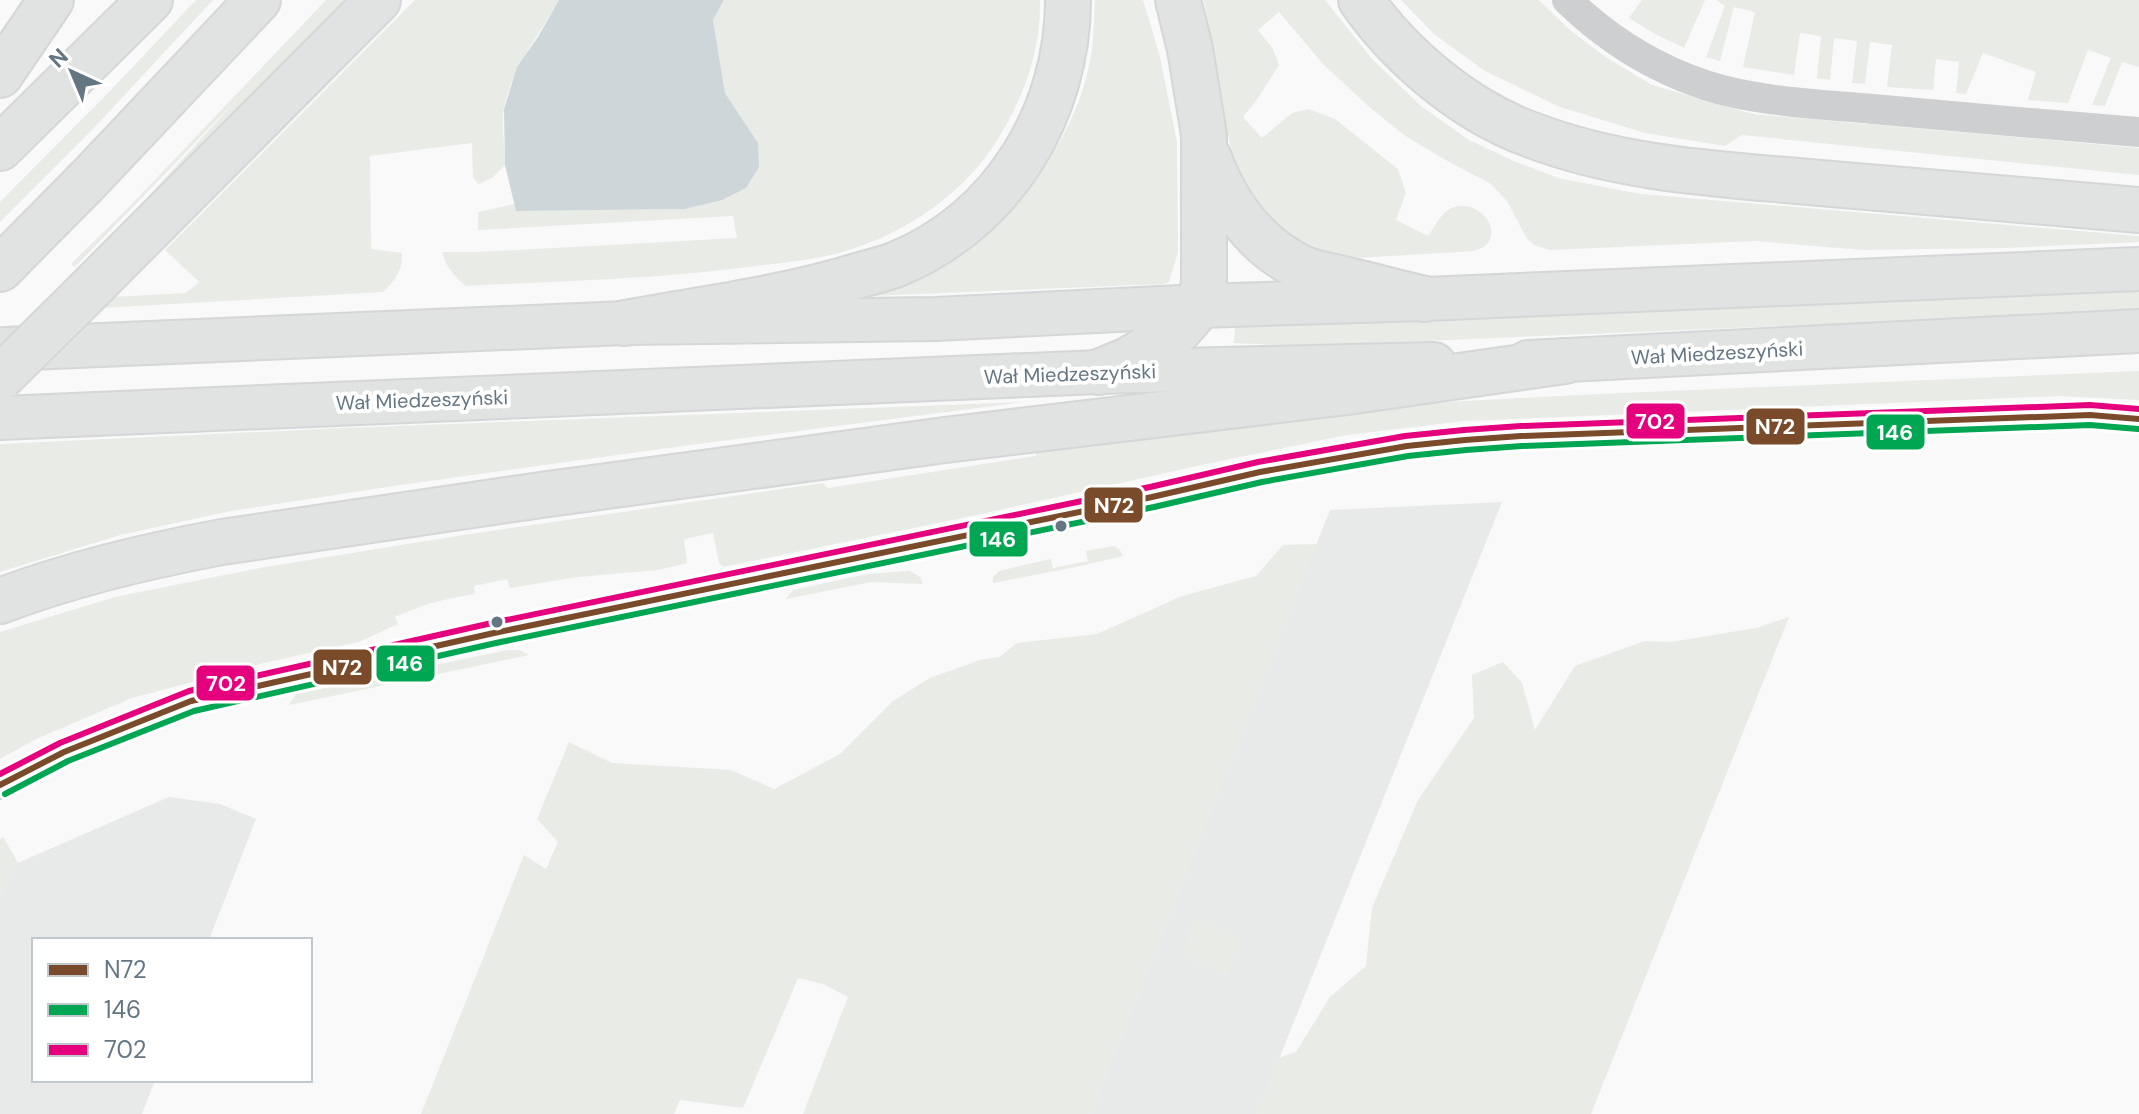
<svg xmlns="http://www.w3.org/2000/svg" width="2139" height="1114" font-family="'DM Sans',sans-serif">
	<rect width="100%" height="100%" fill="#f9f9f9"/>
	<!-- built -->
	<g fill="#e8e9e9">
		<polygon points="1502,502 1257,1114 1090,1114 1330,510"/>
		<polygon points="169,797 220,804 256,819 209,940 34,940 34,1080 155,1080 142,1114 0,1114 0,898 13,865"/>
	</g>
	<!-- green -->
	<g fill="#e8ebe6">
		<polygon points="196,0 213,0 90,132 0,222 0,202 111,90"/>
		<polygon points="326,0 346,0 137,209 240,96 75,267 71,264 130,206"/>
		<path d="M 415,0 L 559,0 C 540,34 511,69 504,108 C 501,125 505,147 505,165 L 492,178 L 478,184 L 473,177 L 472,143 L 370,156 L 371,249 L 402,253 C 403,271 395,280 383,292 L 101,308 L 111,297 L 186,293 L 199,282 L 165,250 Z"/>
		<path d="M 724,0 L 1040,0 C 1041,44 1027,89 1005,127 C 973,185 920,225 858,247 C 825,259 790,262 756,266 C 660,279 562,281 466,286 C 454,276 446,267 442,252 L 478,252 L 737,238 L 733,216 L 478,230 L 478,212 L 514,204 L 516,211 L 684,209 L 758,143 L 725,93 L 713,20 Z"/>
		<path d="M 1095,0 L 1143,0 L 1160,57 L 1177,142 L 1178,252 L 1169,282 L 1162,284 L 869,296 C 903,283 939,271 969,250 C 985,239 1000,221 1013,207 C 1052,162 1084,109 1092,49 C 1094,33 1094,16 1095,0 Z"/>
		<path d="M 1204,0 L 1325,0 L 1372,59 L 1421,106 L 1469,140 L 1514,161 L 1558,178 L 1640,194 L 2139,236 L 2139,242 L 2004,248 L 1862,250 L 1755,241 L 1550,250 L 1534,245 L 1526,237 L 1507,201 L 1491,184 L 1444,159 L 1404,135 L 1367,105 L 1323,64 L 1279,12 L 1258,30 L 1273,49 L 1279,65 L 1258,98 L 1243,117 L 1262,138 L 1292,113 L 1309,109 L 1335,119 L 1398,169 L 1406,193 L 1396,220 L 1428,236 C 1434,228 1439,216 1448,210 C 1471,194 1505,226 1486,245 C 1483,248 1478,249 1474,251 L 1357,258 L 1332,254 L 1298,239 L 1267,219 L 1239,176 L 1231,150 Z"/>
		<polygon points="1401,0 1539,0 1571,31 1607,58 1652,85 1753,114 2139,148 2139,175 1742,135 1725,146 1645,133 1560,107 1485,71 1434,34"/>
		<polygon points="1642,0 1705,0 1684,48 1655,34 1629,18"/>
		<polygon points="1716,0 2139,0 2139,67 2122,62 2105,106 2092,105 2111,58 2088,50 2068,103 2028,100 2036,72 1983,53 1966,94 1956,93 1959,62 1936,59 1933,90 1887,87 1892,45 1870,42 1865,84 1852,83 1857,41 1834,38 1830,80 1817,78 1821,36 1800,33 1794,75 1743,67 1755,12 1734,7 1720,61 1706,57 1725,6"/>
		<polygon points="2139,290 2139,311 1304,346 1234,343 1235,326"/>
		<path d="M 2139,371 L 2139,400 L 2059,396 L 1464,421 L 1347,435 L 1206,464 L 977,515 L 723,567 L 719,563 L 713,533 L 684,539 L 687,563 L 658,570 L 578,577 L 510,588 L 507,579 L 474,586 L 475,594 C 444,599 424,604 395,617 L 398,624 L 359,642 L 264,663 L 132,698 L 34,740 L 0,759 L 0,632 L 115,597 L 265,567 L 470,534 L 823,483 L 828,488 L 1036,456 L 1036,451 L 1394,405 L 1578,395 Z"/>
		<polygon points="1023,402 690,445 400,485 231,511 120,535 0,572 0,444 344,428"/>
		<polygon points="1317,544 1090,1114 803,1114 848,997 823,984 798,978 743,1108 680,1100 674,1114 421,1114 524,855 546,869 558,842 537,819 569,742 612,763 731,770 774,789 840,754 893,701 930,678 980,660 999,657 1017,643 1097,634 1182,596 1256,576 1283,545"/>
		<polygon points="1114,546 1120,550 1123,556 1076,567 993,583 993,577 999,571 1051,559 1053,568 1088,561 1086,551"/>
		<polygon points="910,571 920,577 923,584 871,582 786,599 793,590 867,574"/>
		<polygon points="1789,617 1591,1114 1257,1114 1278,1058 1296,1052 1330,997 1366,966 1372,908 1418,800 1474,718 1472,675 1503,662 1522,683 1535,730 1575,666 1645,641 1671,642 1756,628"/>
		<polygon points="508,650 519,650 529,655 289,705 296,694"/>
		<polygon points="3,837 18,863 13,865 0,898 0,839"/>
		<polygon points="1196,918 1242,938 1227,975 1180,955"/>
	</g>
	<!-- water -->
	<polygon fill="#ced6d9" points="559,0 724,0 713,20 725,93 758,143 759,167 746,188 722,200 684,209 516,211 505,165 504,109 517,67 538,37"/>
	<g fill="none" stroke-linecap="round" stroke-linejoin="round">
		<defs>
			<g id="secondary">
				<polyline points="5,349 625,323 936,319 1200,306 1425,299 2139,269"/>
				<polyline points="1528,362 2139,331"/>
				<polyline points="0,418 1099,372 1434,364"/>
			</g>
			<g id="motorway">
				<path d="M 1361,0 C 1400,56 1464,110 1529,134 C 1621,170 1722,174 1820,183 C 1926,192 2033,201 2139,210"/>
				<polyline points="0,75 51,0"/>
				<polyline points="0,148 150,0"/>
				<path d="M 1208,156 C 1225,202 1254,245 1300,267 C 1314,274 1332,276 1347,280 C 1373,286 1399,293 1425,299"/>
				<polyline points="0,269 89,179 258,0"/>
				<polyline points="82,297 378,0"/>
				<path d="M 625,323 C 702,309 782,299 857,276 C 870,272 885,269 897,264 C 1003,220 1068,113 1068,0"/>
				<polyline points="1099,372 1128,360 1179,330 1200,306 1204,282 1204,135 1190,49 1178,0"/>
				<path d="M 0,601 C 71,574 147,556 222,542 L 541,495 L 945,440 L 1347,392 L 1565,361"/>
			</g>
		</defs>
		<!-- secondary casing -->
		<use href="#secondary" stroke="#d5d6d7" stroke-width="46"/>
		<!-- motorway casing -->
		<use href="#motorway" stroke="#d5d6d6" stroke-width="48"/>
		<!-- minor -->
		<g stroke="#cecfd0" stroke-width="30">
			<path d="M 1567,0 C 1606,38 1654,68 1705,85 C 1757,102 1819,104 1873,109 C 1962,117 2050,125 2139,132"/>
			<polyline points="0,785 64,752 191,701 494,633 1152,497 1260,472 1407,446 1465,440 1521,436 2090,415 2139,419"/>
		</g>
		<!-- secondary -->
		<use href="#secondary" stroke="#e1e2e2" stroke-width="42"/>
		<!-- motorway -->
		<use href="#motorway" stroke="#e1e2e2" stroke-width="44"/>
		<defs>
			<polyline id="motorway-bridge" points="0,378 82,297"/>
		</defs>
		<!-- motorway-bridge casing -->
		<use href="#motorway-bridge" stroke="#d5d6d6" stroke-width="48" stroke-linecap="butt"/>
		<!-- motorway-bridge -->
		<use href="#motorway-bridge" stroke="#e1e2e2" stroke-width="44"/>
		<defs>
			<polyline id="bus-1" points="0,785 64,752 191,701 494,633 1152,497 1260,472 1407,446 1465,440 1521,436 2090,415 2139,419"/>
			<polyline id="bus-2" points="5,794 68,761 194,711 496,643 1154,507 1262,482 1408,456 1466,450 1522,446 2090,425 2138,429"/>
			<polyline id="bus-3" points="0,774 60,743 189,691 492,623 1150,487 1258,462 1405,436 1464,430 1521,426 2090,405 2139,409"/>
		</defs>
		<!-- bus-1 casing -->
		<use href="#bus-1" stroke="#fff" stroke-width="12"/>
		<!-- bus-2 casing -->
		<use href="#bus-2" stroke="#fff" stroke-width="12"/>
		<!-- bus-3 casing -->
		<use href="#bus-3" stroke="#fff" stroke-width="12"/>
		<!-- bus-1 -->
		<use href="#bus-1" stroke="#7a4b2a" stroke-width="6"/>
		<!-- bus-2 -->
		<use href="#bus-2" stroke="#00a651" stroke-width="6"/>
		<!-- bus-3 -->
		<use href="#bus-3" stroke="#e5007d" stroke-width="6"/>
	</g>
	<!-- markers -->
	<g fill="#657683" stroke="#fff" stroke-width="3">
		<circle cx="1061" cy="526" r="7"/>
		<circle cx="497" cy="622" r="7"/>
	</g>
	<g text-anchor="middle" stroke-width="8" stroke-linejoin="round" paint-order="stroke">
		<!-- street labels -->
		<g font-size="20" fill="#657683" stroke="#fff">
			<text transform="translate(1717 353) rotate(-3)" y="7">Wał Miedzeszyński</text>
			<text transform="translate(1070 374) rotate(-2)" y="7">Wał Miedzeszyński</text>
			<text transform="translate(422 400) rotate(-2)" y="7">Wał Miedzeszyński</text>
		</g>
	</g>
	<g stroke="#fff" stroke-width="3">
		<rect x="1625" y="402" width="61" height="38" rx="8" fill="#e5007d"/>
		<rect x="1745" y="407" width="61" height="39" rx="8" fill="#7a4b2a"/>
		<rect x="1865" y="413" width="61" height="38" rx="8" fill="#00a651"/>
		<rect x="1083" y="486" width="61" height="38" rx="8" fill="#7a4b2a"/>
		<rect x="968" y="520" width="61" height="38" rx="8" fill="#00a651"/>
		<rect x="375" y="644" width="61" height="39" rx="8" fill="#00a651"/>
		<rect x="312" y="648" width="61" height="38" rx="8" fill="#7a4b2a"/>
		<rect x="195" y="664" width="61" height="38" rx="8" fill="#e5007d"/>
	</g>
	<g font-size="22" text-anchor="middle" font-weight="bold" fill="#fff">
		<text x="1655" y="429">702</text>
		<text x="1775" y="434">N72</text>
		<text x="1895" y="440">146</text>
		<text x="1114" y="513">N72</text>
		<text x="998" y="547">146</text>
		<text x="405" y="671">146</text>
		<text x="342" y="675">N72</text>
		<text x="226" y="691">702</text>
	</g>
	<!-- legend -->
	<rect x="32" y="938" width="280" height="144" fill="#ffffff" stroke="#c1c8cd" stroke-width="2"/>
	<rect x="48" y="964" width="40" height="12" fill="#7a4b2a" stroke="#c1c8cd" stroke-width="2"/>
	<text x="104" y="978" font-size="24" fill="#657683">N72</text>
	<rect x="48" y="1004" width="40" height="12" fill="#00a651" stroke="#c1c8cd" stroke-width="2"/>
	<text x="104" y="1018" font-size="24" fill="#657683">146</text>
	<rect x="48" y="1044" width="40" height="12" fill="#e5007d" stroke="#c1c8cd" stroke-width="2"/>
	<text x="104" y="1058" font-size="24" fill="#657683">702</text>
	<!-- north arrow -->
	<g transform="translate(72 72) rotate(316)" stroke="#ffffff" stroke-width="6" paint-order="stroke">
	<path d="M0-6L14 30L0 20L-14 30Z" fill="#657683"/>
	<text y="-12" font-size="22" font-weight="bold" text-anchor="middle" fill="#657683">N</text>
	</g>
</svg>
